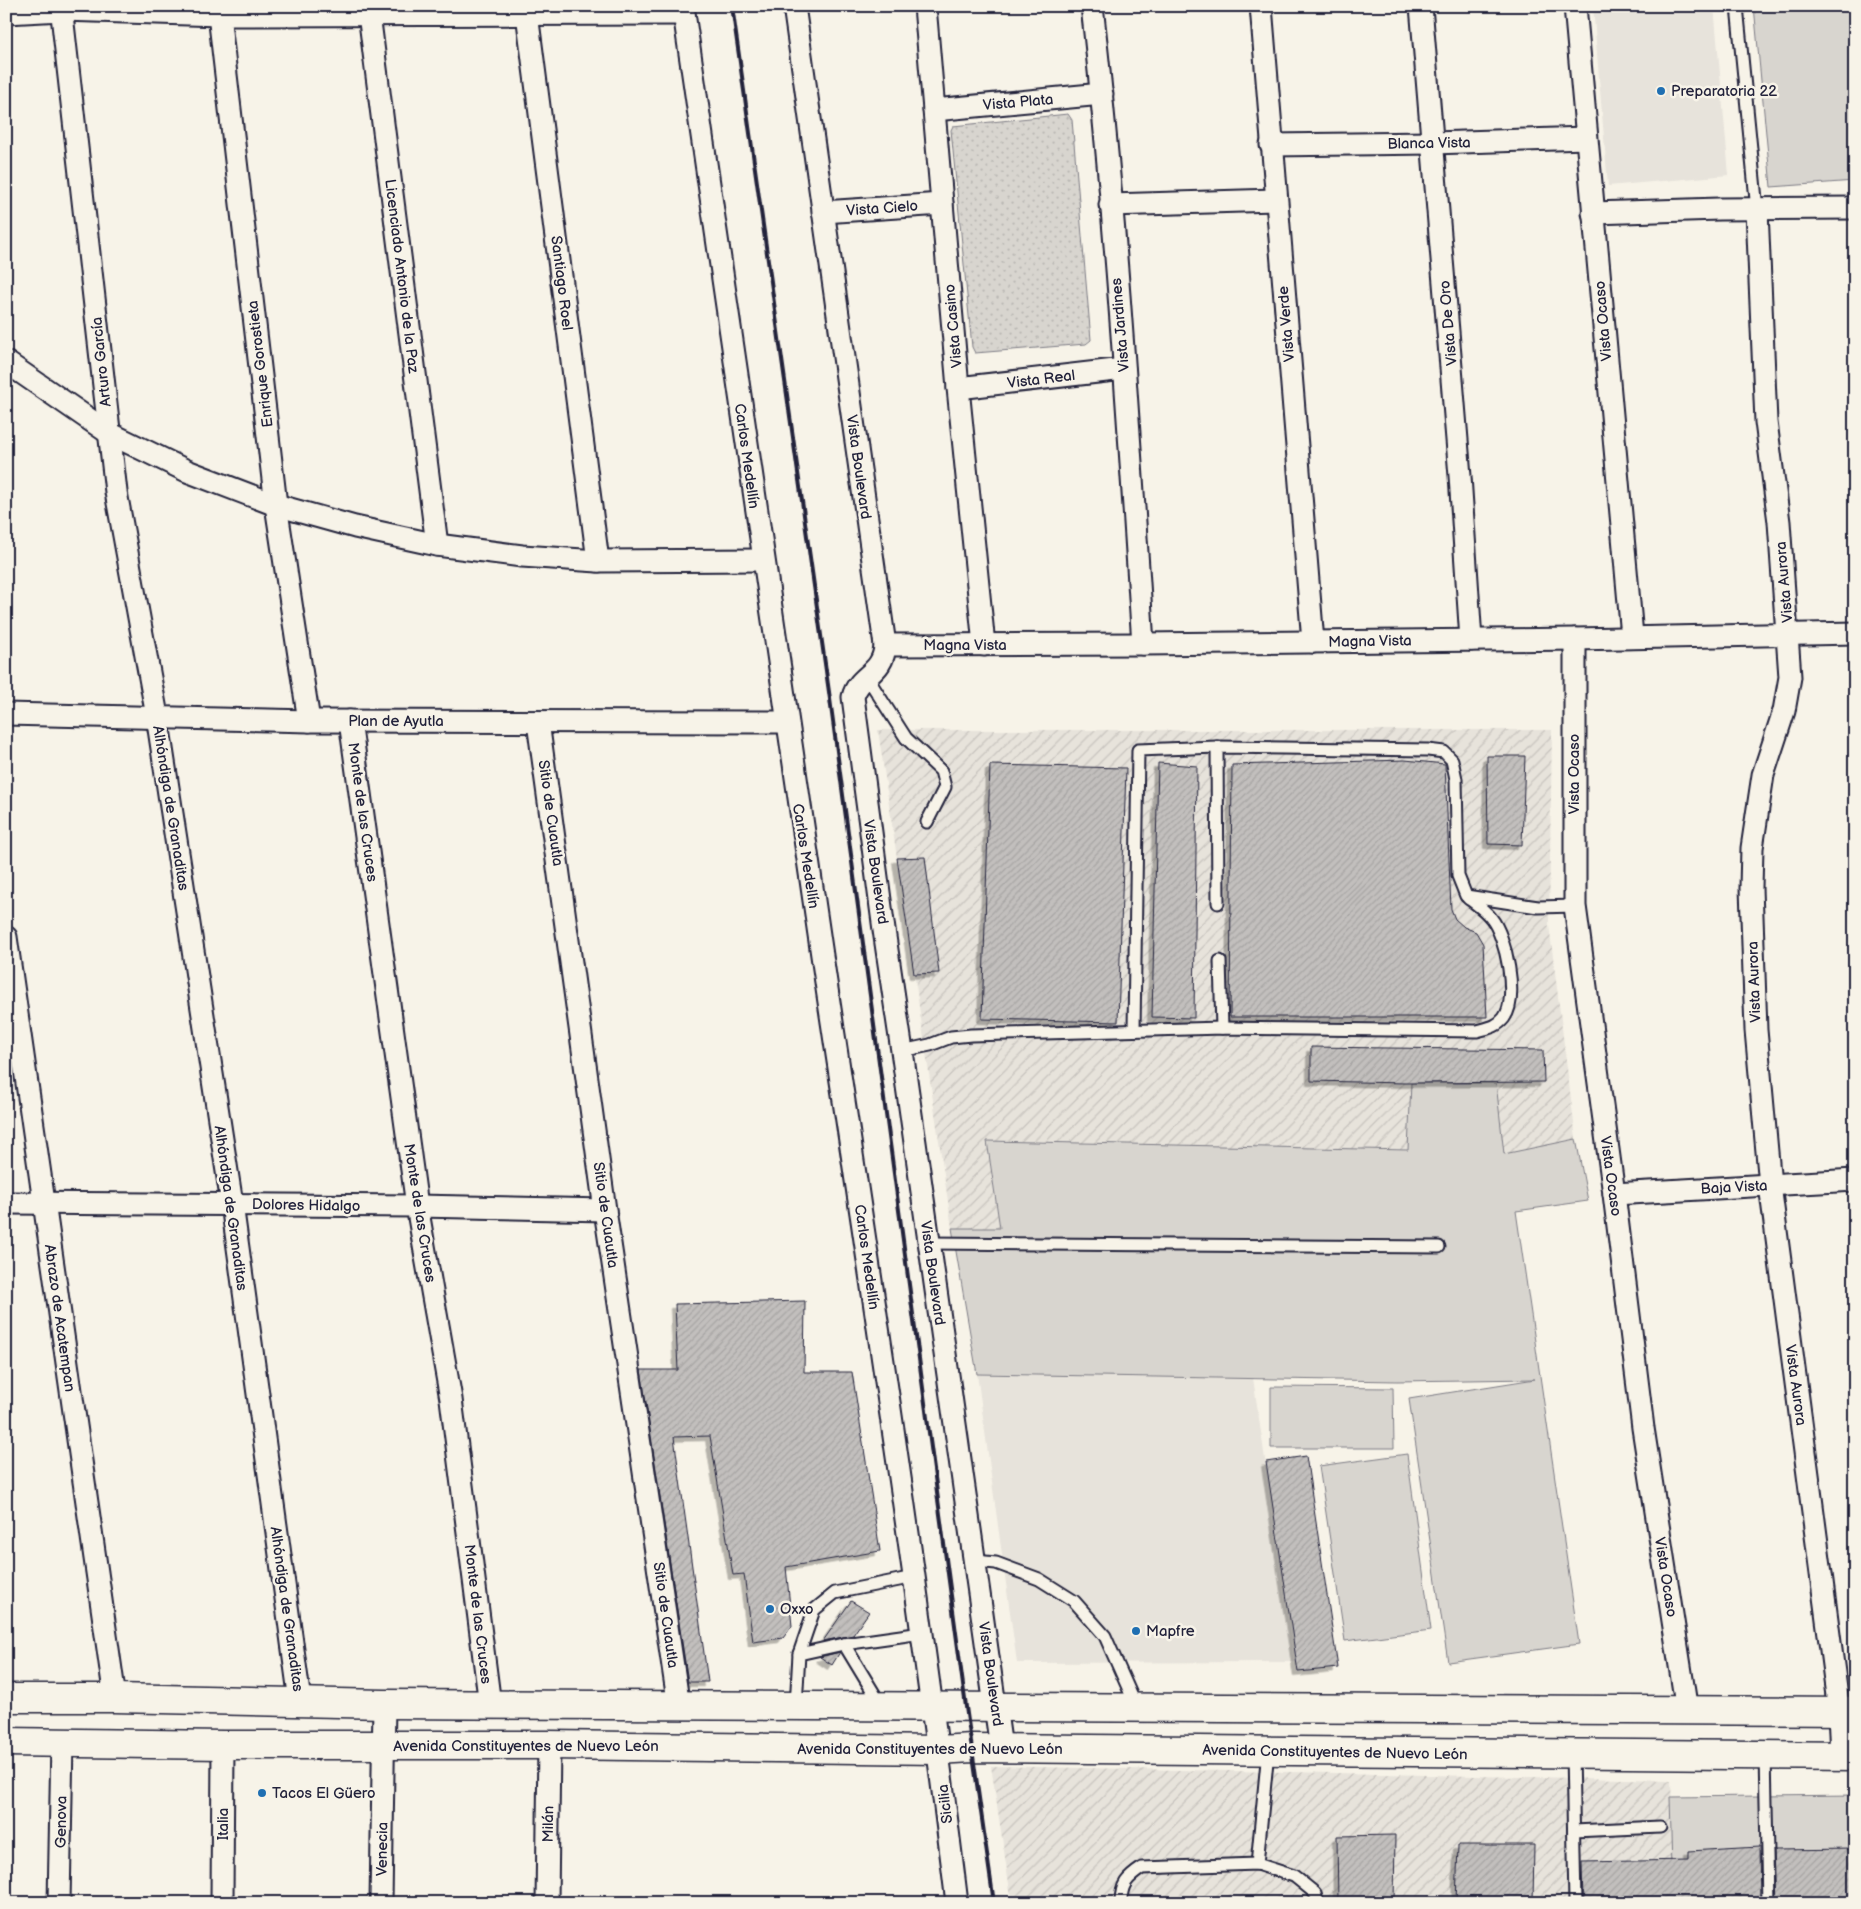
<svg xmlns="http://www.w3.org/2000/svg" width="1861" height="1909" font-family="'Balsamiq Sans',sans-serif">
	<defs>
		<pattern id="industrial-furrows" width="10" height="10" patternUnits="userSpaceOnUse" patternTransform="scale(1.25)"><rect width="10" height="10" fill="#e7e3db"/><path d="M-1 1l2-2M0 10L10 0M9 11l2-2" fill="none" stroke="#c6c2bd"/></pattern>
		<pattern id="park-dots" width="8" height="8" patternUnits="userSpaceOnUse" patternTransform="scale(1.25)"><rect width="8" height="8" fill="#d8d5cf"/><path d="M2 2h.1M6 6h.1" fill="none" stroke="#b9b7b3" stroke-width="1.8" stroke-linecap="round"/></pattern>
		<pattern id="building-hatch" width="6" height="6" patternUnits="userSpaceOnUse" patternTransform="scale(1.25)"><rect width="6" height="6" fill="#c2bfbd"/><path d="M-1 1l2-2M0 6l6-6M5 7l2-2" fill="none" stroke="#a6a4a3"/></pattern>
		<filter id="shadow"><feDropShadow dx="-4.5" dy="4.5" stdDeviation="0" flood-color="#0004"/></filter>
	</defs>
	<rect width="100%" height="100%" fill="#f7f3e8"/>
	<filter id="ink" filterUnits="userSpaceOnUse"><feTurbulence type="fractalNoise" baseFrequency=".02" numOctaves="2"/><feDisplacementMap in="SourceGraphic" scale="10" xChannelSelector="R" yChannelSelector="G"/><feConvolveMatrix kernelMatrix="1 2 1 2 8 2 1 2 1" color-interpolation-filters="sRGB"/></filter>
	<g filter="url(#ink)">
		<!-- built -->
		<g fill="#e7e3db">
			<polygon points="1593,6 1714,6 1729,175 1608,186"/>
			<polygon points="977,1374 1253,1378 1295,1662 1017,1663"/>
		</g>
		<!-- industrial -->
		<g fill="url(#industrial-furrows)">
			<polygon points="878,730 1552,730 1549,925 1576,1139 1504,1155 1411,1083 1409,1150 987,1141 1000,1228 952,1228"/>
			<polygon points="991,1766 1671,1780 1675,1903 1012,1903"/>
		</g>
		<!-- green -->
		<g fill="#d8d5cf" stroke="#7d7c85">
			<polygon points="1754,6 1855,6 1855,181 1771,187"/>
			<polygon points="1411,1083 1496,1083 1504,1154 1576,1139 1588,1201 1516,1211 1579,1644 1448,1662 1409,1399 1535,1379 1397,1381 977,1374 952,1228 1000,1228 987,1141 1408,1150"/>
			<polygon points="1271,1387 1393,1388 1394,1448 1271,1448"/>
			<polygon points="1407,1454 1431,1630 1345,1641 1319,1466"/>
			<polygon points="1855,1795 1855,1903 1673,1903 1670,1797"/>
		</g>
		<!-- park -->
		<polygon fill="url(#park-dots)" stroke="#7d7c85" points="1068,114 1072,120 1091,340 1086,344 975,353 972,347 951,130 953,126"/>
		<!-- building -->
		<g fill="url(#building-hatch)" stroke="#22223b" filter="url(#shadow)">
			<polygon points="1487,756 1525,756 1522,845 1488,844"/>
			<polygon points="1405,760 1445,764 1451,909 1455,919 1464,927 1476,932 1483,944 1487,1017 1230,1017 1232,765"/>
			<polygon points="1158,763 1197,766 1194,1018 1152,1017"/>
			<polygon points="990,765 1126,768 1118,1022 982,1019"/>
			<polygon points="925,857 939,973 914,974 897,858"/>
			<polygon points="1311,1047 1543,1050 1544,1082 1405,1083 1311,1081"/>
			<polygon points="805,1301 804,1372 852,1372 880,1551 786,1567 792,1626 783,1638 753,1642 744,1574 733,1575 710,1436 674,1437 708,1682 688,1682 641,1370 678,1370 675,1304"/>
			<polygon points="1306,1456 1338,1668 1298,1672 1266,1462"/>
			<polygon points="851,1601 869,1612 853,1635 823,1641"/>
			<polygon points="840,1652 832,1665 820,1657"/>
			<polygon points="1395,1835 1394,1903 1338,1903 1337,1836"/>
			<polygon points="1458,1845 1534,1845 1533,1903 1456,1903"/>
			<polygon points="1759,1847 1760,1903 1583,1903 1582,1862 1689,1860 1689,1851"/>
			<polygon points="1855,1849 1855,1903 1776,1903 1774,1850"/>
		</g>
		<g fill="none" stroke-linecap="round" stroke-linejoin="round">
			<defs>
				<g id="lane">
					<polyline points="1737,6 1757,210"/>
					<polyline points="867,677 906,738 941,771 945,787 927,822"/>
					<polyline points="1217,747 1218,903"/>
					<polyline points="1220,961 1222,1028"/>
					<polyline points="1134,1030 1138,750 1217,747 1428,750 1444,752 1452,760 1456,779 1458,876 1466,896 1538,907 1575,906"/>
					<path d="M 902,1051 L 930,1045 L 951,1037 L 971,1035 L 1222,1028 L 1477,1031 C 1488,1028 1497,1027 1504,1018 C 1519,998 1506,936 1491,918 C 1485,910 1476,904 1468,898"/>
					<polyline points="929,1243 1439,1247"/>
					<polyline points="975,1561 996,1563 1039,1579 1074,1601 1105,1636 1137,1708"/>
					<polyline points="844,1644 881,1705"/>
					<polyline points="799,1654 814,1610 835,1593 914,1577"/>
					<polyline points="796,1706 799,1654 844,1644 922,1633"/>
					<polyline points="1572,1753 1575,1903"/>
					<polyline points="1765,1755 1768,1903"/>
					<polyline points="1574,1831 1660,1827"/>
					<polyline points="1257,1864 1268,1751"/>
					<path d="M 1121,1903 C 1121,1884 1127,1878 1142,1868 L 1257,1864 L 1294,1876 L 1315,1893 L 1318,1903"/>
				</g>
				<g id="street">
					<polyline points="61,6 116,492 157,716 232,1204 300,1701"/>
					<polyline points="218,6 276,505 309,721"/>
					<polyline points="368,6 437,545"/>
					<polyline points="526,6 598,561"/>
					<path d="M 683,6 C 727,327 775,648 824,969 C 871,1280 919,1590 957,1903"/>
					<path d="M 794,6 L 885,645 C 884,674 858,675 853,697 L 884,930 L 902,1051 L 1001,1748"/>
					<polyline points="925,6 958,388 984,645"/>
					<path d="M 1092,6 C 1116,218 1129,431 1143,644"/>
					<polyline points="1261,6 1313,642"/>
					<polyline points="1421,6 1460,476 1471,640"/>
					<polyline points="1575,6 1632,636"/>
					<polyline points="6,13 62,10 220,15 684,14"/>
					<polyline points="934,110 1102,94"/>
					<polyline points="1271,145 1433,143 1586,138"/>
					<polyline points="1110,205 1275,200"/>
					<polyline points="1757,210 1766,422 1779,522 1790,677 1784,711 1763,775 1752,848 1751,888 1756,1030 1770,1185 1839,1711 1841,1756"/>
					<polyline points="823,212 942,204"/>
					<polyline points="1593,213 1719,209 1855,208"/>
					<polyline points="6,362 109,433 187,471 276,505 355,527 437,545 522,556 598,561 761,560"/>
					<polyline points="958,388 1124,369"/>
					<polyline points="1575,639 1575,906 1614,1194 1643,1428 1687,1711"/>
					<polyline points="885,645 1143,644 1575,639 1855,633"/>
					<polyline points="6,714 309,721 786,722"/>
					<polyline points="350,721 417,1206 451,1399 490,1705"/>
					<polyline points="538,722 605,1210 679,1707"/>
					<polyline points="6,937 115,1698"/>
					<polyline points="1614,1194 1855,1180"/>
					<polyline points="6,1203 417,1206 605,1210"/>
					<polyline points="59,1903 62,1742"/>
					<polyline points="222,1903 223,1745"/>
					<polyline points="381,1903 384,1704"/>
					<polyline points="547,1903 549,1745"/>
				</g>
				<g id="secondary">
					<polyline points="6,1698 115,1698 384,1704 1855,1711"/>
					<polyline points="6,1742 223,1745 549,1745 939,1750 972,1748 1855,1756"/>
				</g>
			</defs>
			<!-- lane casing -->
			<use href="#lane" stroke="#22223b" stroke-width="15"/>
			<!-- street casing -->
			<use href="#street" stroke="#22223b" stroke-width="25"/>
			<!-- secondary casing -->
			<use href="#secondary" stroke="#22223b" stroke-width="31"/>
			<!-- lane -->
			<use href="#lane" stroke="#f7f3e8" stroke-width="11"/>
			<!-- street -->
			<use href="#street" stroke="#f7f3e8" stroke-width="21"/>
			<!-- secondary -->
			<use href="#secondary" stroke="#f7f3e8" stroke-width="28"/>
			<!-- rail -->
			<polyline stroke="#22223b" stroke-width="4" points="732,6 830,699 966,1707 994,1903"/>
		</g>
	</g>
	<!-- markers -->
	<g fill="#1f6fb2" stroke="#f7f3e8" stroke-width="2">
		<circle cx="1661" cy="91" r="5"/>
		<circle cx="770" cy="1609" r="5"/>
		<circle cx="1136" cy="1631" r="5"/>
		<circle cx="262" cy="1793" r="5"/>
	</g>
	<g text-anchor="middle" stroke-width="5" stroke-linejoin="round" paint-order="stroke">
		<!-- poi labels -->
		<g font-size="15" fill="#22223b" stroke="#f7f3e8" text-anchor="start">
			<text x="1671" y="96">Preparatoria 22</text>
			<text x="780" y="1614">Oxxo</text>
			<text x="1146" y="1636">Mapfre</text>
			<text x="272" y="1798">Tacos El Güero</text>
		</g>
		<!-- street labels -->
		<g font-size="15" fill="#22223b" stroke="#f7f3e8">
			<text transform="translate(1018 102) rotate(-5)" y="5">Vista Plata</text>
			<text transform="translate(1429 143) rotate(-1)" y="5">Blanca Vista</text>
			<text transform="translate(882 208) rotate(-4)" y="5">Vista Cielo</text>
			<text transform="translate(402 276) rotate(83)" y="5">Licenciado Antonio de la Paz</text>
			<text transform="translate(562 283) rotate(83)" y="5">Santiago Roel</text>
			<text transform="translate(1603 321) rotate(-95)" y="5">Vista Ocaso</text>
			<text transform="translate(1448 323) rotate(-95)" y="5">Vista De Oro</text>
			<text transform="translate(1286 324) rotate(-95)" y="5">Vista Verde</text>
			<text transform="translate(1120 325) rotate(-95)" y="5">Vista Jardines</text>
			<text transform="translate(953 326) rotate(-95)" y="5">Vista Casino</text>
			<text transform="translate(101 362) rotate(-96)" y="5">Arturo García</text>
			<text transform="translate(260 364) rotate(-97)" y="5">Enrique Gorostieta</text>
			<text transform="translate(1041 379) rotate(-7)" y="5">Vista Real</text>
			<text transform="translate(747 456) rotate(82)" y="5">Carlos Medellín</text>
			<text transform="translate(859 467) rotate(82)" y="5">Vista Boulevard</text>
			<text transform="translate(1784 582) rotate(-95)" y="5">Vista Aurora</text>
			<text transform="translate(1370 641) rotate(-1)" y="5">Magna Vista</text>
			<text x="965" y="650">Magna Vista</text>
			<text x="396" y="726">Plan de Ayutla</text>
			<text transform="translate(1574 774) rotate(-90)" y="5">Vista Ocaso</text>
			<text transform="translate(171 808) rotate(81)" y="5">Alhóndiga de Granaditas</text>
			<text transform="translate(363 812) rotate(82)" y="5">Monte de las Cruces</text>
			<text transform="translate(551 813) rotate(82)" y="5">Sitio de Cuautla</text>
			<text transform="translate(806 856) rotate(81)" y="5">Carlos Medellín</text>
			<text transform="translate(876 872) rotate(82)" y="5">Vista Boulevard</text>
			<text transform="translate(1754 982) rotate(-92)" y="5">Vista Aurora</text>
			<text transform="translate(1611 1176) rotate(82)" y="5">Vista Ocaso</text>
			<text transform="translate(1734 1187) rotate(-3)" y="5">Baja Vista</text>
			<text transform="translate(306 1205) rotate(1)" y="5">Dolores Hidalgo</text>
			<text transform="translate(231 1208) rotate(82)" y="5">Alhóndiga de Granaditas</text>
			<text transform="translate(420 1213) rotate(81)" y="5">Monte de las Cruces</text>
			<text transform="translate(606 1215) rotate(82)" y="5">Sitio de Cuautla</text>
			<text transform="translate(867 1257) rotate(82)" y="5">Carlos Medellín</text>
			<text transform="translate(933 1273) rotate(82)" y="5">Vista Boulevard</text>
			<text transform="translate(60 1318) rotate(82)" y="5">Abrazo de Acatempan</text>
			<text transform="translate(1796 1385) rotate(82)" y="5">Vista Aurora</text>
			<text transform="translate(1666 1577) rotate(81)" y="5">Vista Ocaso</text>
			<text transform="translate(287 1609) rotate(82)" y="5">Alhóndiga de Granaditas</text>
			<text transform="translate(478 1614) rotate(83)" y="5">Monte de las Cruces</text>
			<text transform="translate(666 1615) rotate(82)" y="5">Sitio de Cuautla</text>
			<text transform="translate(991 1674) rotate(82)" y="5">Vista Boulevard</text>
			<text x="526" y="1751">Avenida Constituyentes de Nuevo León</text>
			<text x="930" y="1754">Avenida Constituyentes de Nuevo León</text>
			<text transform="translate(1335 1752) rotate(1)" y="5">Avenida Constituyentes de Nuevo León</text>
			<text transform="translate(945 1804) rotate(-97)" y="5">Sicilia</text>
			<text transform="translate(61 1822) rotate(-89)" y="5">Genova</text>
			<text transform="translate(223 1824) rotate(-90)" y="5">Italia</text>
			<text transform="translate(548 1824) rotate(-89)" y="5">Milán</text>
			<text transform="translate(382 1849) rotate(-89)" y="5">Venecia</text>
		</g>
	</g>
	<!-- margin -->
	<rect width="1861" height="1909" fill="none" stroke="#f7f3e8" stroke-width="25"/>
	<rect x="12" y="12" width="1836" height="1884" fill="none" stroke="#22223b" stroke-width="2" filter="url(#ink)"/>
</svg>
